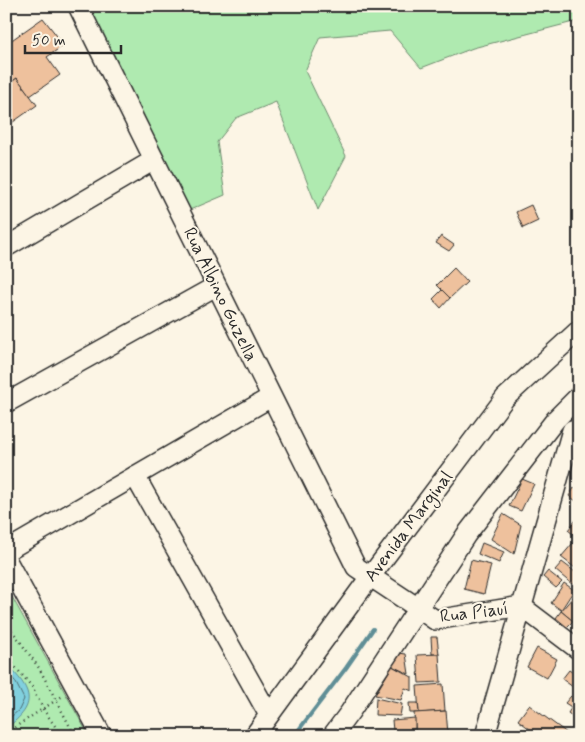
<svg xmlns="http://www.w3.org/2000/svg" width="585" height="742" font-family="Mynerve,sans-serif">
	<rect width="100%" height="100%" fill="#fcf5e5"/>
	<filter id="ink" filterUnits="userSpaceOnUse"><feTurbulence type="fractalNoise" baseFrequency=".02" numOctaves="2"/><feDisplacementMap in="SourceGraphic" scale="10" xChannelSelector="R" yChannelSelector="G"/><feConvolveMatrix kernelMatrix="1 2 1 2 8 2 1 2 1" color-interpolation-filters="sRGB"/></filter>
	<g filter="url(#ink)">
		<!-- green -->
		<g fill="#afeab0" stroke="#6d8a6e">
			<polygon points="87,6 577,6 577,21 473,48 421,68 390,31 320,37 305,71 346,156 318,210 276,102 236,118 217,142 225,195 185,212"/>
			<polygon points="6,586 89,736 6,736"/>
		</g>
		<!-- water -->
		<path fill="#81d0de" stroke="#5f8e96" d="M 6,664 C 32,689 39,705 6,728 Z"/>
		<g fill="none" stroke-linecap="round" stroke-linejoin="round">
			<!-- shore -->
			<polyline stroke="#4d6d73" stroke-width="1" points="6,671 15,681 24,699 19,710 6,721"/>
			<!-- stream -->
			<polyline stroke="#5f8e96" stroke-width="4" points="294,736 346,668 373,629"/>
		</g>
		<!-- building -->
		<g fill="#eec19d" stroke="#2b2b2b">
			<polygon points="43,18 64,45 47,57 60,75 30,96 17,78 6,86 6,44"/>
			<polygon points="17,78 37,105 6,127 6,86"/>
			<polygon points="531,205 538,221 523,228 516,212"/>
			<polygon points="441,236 454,245 449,251 436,243"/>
			<polygon points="454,268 467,282 450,298 437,285"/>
			<polygon points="442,290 450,298 441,308 433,299"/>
			<polygon points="522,479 534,484 521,511 509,506"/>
			<polygon points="574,488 579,492 579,503 569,496"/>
			<polygon points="503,514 521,525 514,554 491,539"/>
			<polygon points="579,516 579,539 568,530"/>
			<polygon points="482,543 504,552 499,563 478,554"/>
			<polygon points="573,543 579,548 579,571 561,557"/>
			<polygon points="471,560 491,565 484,594 464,589"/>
			<polygon points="562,562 579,575 579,578 573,585 555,570"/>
			<polygon points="548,571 562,582 556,588 543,577"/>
			<polygon points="564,583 574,590 561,610 551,603"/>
			<polygon points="579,590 579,613 573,621 561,611"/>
			<polygon points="561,611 573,621 567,627 556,618"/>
			<polygon points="431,637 437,637 439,654 432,654"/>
			<polygon points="537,648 557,659 547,678 527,667"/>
			<polygon points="399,653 406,654 409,674 392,666"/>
			<polygon points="439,654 441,682 419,683 417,655"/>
			<polygon points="392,666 412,677 412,691 405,688 401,700 375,695"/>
			<polygon points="569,670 579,677 579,688 577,690 562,679"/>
			<polygon points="443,684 445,711 419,713 417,686"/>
			<polygon points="571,696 579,702 579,712 565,703"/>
			<polygon points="376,698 402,704 400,716 375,715"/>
			<polygon points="409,703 418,703 419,713 410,713"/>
			<polygon points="529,705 571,736 539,736 518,720"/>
			<polygon points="572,707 579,712 579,721 568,713"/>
			<polygon points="446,711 448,734 416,736 414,713"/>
			<polygon points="415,718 415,729 393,731 392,720"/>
		</g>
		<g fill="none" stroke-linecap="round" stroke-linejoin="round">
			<defs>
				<g id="minor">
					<polyline points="78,6 356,567 418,608 435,620 521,606 579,650"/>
					<polyline points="6,247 154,160"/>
					<polyline points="6,403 216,286"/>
					<polyline points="135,476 269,715"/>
					<polyline points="6,551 271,397"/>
					<polyline points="6,559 102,736"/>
					<polyline points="254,736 370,577 505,398 579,330"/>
					<polyline points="332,736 350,712 466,535 556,419 579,396"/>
					<polyline points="485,736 572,430"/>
				</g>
			</defs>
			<!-- minor casing -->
			<use href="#minor" stroke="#2b2b2b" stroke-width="22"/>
			<!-- path -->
			<g stroke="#2b2b2b" stroke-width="2.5" stroke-dasharray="1 4" stroke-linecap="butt">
				<polyline points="6,622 39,668 75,736"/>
				<polyline points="6,656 33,688 43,709 62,736"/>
				<polyline points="6,733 64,695"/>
			</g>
			<!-- minor -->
			<use href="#minor" stroke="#fcf5e5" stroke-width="19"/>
		</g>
	</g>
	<g text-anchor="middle" stroke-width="4" stroke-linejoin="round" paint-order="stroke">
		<!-- street labels -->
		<g font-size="18" fill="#2b2b2b" stroke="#fcf5e5">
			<text transform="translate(221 294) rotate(64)" y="6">Rua Albino Guzella</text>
			<text transform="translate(408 526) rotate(-53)" y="6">Avenida Marginal</text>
			<text transform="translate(474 612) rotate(-7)" y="6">Rua Piauí</text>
		</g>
	</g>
	<!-- margin -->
	<rect width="585" height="742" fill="none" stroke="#fcf5e5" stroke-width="25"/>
	<rect x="12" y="12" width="560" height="717" fill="none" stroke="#2b2b2b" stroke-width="2" filter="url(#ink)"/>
	<!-- scale -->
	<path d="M25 45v8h96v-8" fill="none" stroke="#2b2b2b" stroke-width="2.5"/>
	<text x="32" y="45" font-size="15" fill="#2b2b2b" stroke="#fcf5e5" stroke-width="4" paint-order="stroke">50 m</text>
</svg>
